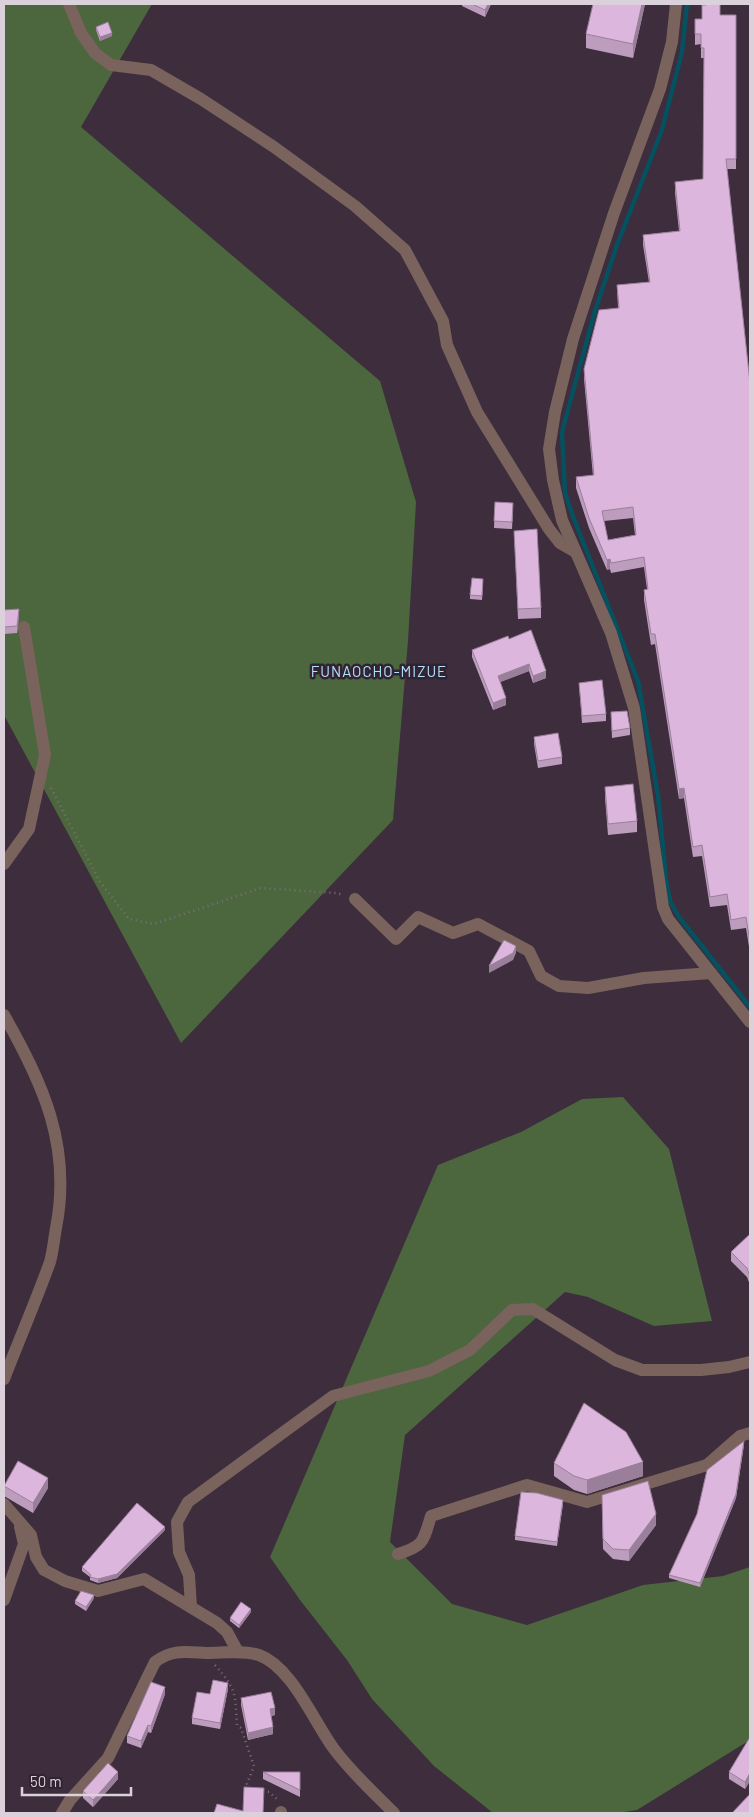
<svg xmlns="http://www.w3.org/2000/svg" width="754" height="1817" font-family="Barlow,sans-serif">
	<rect width="100%" height="100%" fill="#3d2d3d"/>
	<!-- forest -->
	<g fill="#4c663e">
		<polygon points="4,4 152,4 81,127 380,381 416,502 408,641 393,820 181,1043 4,715"/>
		<polygon points="623,1097 669,1149 712,1321 654,1326 588,1297 565,1292 405,1435 390,1542 452,1604 527,1625 643,1585 723,1576 750,1567 750,1740 637,1810 617,1813 493,1813 434,1766 372,1699 347,1660 300,1600 270,1557 438,1165 521,1132 582,1099"/>
	</g>
	<g fill="none" stroke-linecap="round" stroke-linejoin="round">
		<!-- stream -->
		<polyline stroke="#05515f" stroke-width="4.5" points="687,4 682,52 662,130 617,245 594,314 562,432 565,493 574,519 638,681 658,795 666,879 670,901 679,917 750,1007"/>
		<!-- path -->
		<g stroke="#7d6f7d" stroke-width="2.5" stroke-dasharray="1 4" stroke-linecap="butt">
			<polyline points="51,788 100,882 129,919 154,924 261,888 336,893 344,895"/>
			<path d="M 215,1665 C 237,1690 235,1694 237,1725 L 241,1728 L 254,1766 L 247,1784 L 250,1788"/>
			<polyline points="263,1791 269,1792 277,1799"/>
		</g>
		<!-- minor -->
		<g stroke="#79635c" stroke-width="12">
			<polyline points="69,4 81,33 95,53 111,65 151,70 201,99 274,147 355,206 405,250 443,321 447,345 477,412 549,529 560,543 574,551"/>
			<polyline points="676,4 672,42 660,89 614,213 573,339 555,412 549,449 553,480 562,520 611,633 634,708 663,907 668,919 750,1022"/>
			<polyline points="4,864 29,829 45,755 24,627"/>
			<polyline points="355,899 396,939 418,917 453,933 478,924 529,951 541,976 559,986 588,988 644,978 711,973"/>
			<path d="M 4,1015 C 43,1084 72,1146 56,1228 C 54,1239 53,1251 50,1262 C 36,1301 19,1340 4,1379"/>
			<polyline points="4,1504 31,1535 36,1557 44,1570 65,1581 98,1591 144,1579 217,1623 227,1632 238,1652"/>
			<path d="M 398,1554 C 424,1546 423,1542 431,1516 L 527,1485 L 587,1502 L 707,1465 L 740,1436 L 750,1433"/>
			<polyline points="4,1600 24,1544 20,1527"/>
			<polyline points="191,1607 189,1575 179,1552 177,1522 188,1502 333,1396 429,1371 470,1350 512,1310 533,1309 615,1360 642,1370 701,1370 729,1367 750,1362"/>
			<path d="M 62,1813 L 70,1800 L 108,1758 L 155,1662 C 172,1649 186,1652 206,1653 C 223,1653 243,1650 259,1655 C 292,1667 314,1722 334,1749 C 351,1772 374,1793 394,1813"/>
			<polyline points="281,1813 281,1812"/>
		</g>
	</g>
	<!-- wall -->
	<g fill="#bd9dbe" fill-rule="evenodd">
		<polygon points="462,4 491,4 485,17 462,6"/>
		<polygon points="645,4 633,58 586,48 586,34"/>
		<path d="M 705,4 L 720,4 L 720,15 L 736,15 L 736,169 L 727,169 L 750,383 L 750,953 L 746,928 L 731,930 L 727,905 L 710,907 L 702,856 L 693,857 L 684,798 L 679,799 L 655,644 L 651,645 L 644,600 L 644,590 L 647,589 L 644,567 L 611,573 L 610,569 L 607,570 L 589,528 L 576,488 L 576,477 L 593,476 L 584,379 L 584,369 L 618,308 L 617,285 L 649,282 L 643,245 L 643,235 L 679,231 L 675,193 L 675,182 L 703,179 L 704,58 L 701,58 L 701,44 L 695,45 L 695,19 L 702,19 ZM 633,518 L 635,535 L 608,540 L 604,521 Z"/>
		<polygon points="96,27 112,36 100,41 96,30"/>
		<polygon points="495,502 513,510 512,529 494,528"/>
		<polygon points="514,531 541,608 541,618 518,619"/>
		<polygon points="483,582 482,600 470,599 470,595"/>
		<polygon points="4,610 19,616 17,633 4,634"/>
		<polygon points="509,639 546,678 533,683 529,671 500,682 506,705 493,710 472,657 472,650"/>
		<polygon points="579,683 606,714 606,721 582,723"/>
		<polygon points="611,712 630,728 630,735 612,738"/>
		<polygon points="534,737 562,757 562,764 538,768 534,744"/>
		<polygon points="605,787 637,821 637,832 608,835 605,798"/>
		<polygon points="750,1234 750,1285 747,1277 731,1261 731,1252"/>
		<polygon points="744,1445 736,1498 700,1587 669,1578 669,1575"/>
		<polygon points="554,1463 643,1476 587,1494 574,1490 554,1476"/>
		<polygon points="4,1485 48,1488 33,1513 4,1496"/>
		<polygon points="602,1495 656,1525 629,1561 613,1559 603,1549"/>
		<polygon points="563,1504 557,1546 515,1540 515,1536"/>
		<polygon points="165,1530 117,1578 98,1583 90,1580 90,1577 82,1571 82,1567"/>
		<polygon points="94,1598 86,1611 75,1604 75,1601"/>
		<polygon points="251,1612 239,1628 230,1621 230,1618"/>
		<polygon points="228,1689 220,1729 192,1724 192,1718 210,1694"/>
		<polygon points="165,1694 151,1733 148,1732 141,1748 127,1743 127,1736"/>
		<polygon points="241,1698 275,1715 271,1716 273,1734 248,1740 241,1705"/>
		<polygon points="750,1737 750,1781 745,1789 729,1779 729,1772"/>
		<polygon points="263,1772 300,1772 300,1797 263,1779"/>
		<polygon points="118,1779 93,1807 83,1798 83,1791"/>
	</g>
	<!-- shaded-wall -->
	<g fill="#9a7f9b">
		<polygon points="488,4 491,4 485,17 485,10"/>
		<polygon points="642,4 645,4 633,58 633,44"/>
		<polygon points="112,33 112,36 100,41 100,37"/>
		<polygon points="610,559 610,569 607,570 607,560"/>
		<polygon points="19,609 19,616 17,633 17,626"/>
		<polygon points="529,664 529,671 498,683 498,676"/>
		<polygon points="546,671 546,678 533,683 533,676"/>
		<polygon points="506,698 506,705 493,710 493,703"/>
		<polygon points="684,788 684,798 679,799 679,789"/>
		<polygon points="516,946 516,953 513,960 489,973 489,966"/>
		<polygon points="744,1441 736,1498 700,1587 700,1583"/>
		<polygon points="643,1462 643,1476 587,1494 587,1480"/>
		<polygon points="48,1478 48,1488 33,1513 33,1503"/>
		<polygon points="656,1514 656,1525 629,1561 629,1550"/>
		<polygon points="165,1527 165,1530 117,1578 98,1583 98,1579"/>
		<polygon points="94,1595 94,1598 86,1611 86,1607"/>
		<polygon points="251,1609 251,1612 239,1628 239,1625"/>
		<polygon points="228,1683 228,1689 220,1729 220,1723"/>
		<polygon points="165,1687 165,1694 151,1733 151,1726"/>
		<polygon points="275,1708 275,1715 270,1716 270,1709"/>
		<polygon points="148,1725 148,1732 141,1748 141,1741"/>
		<polygon points="273,1727 273,1734 248,1740 248,1733"/>
		<polygon points="118,1772 118,1779 93,1807 93,1800"/>
		<polygon points="750,1773 750,1781 745,1789 745,1782"/>
	</g>
	<!-- building -->
	<g fill="#dcb6dd" stroke="#9a7f9b" fill-rule="evenodd">
		<polygon points="472,4 488,4 485,10"/>
		<polygon points="593,4 642,4 633,44 586,34"/>
		<path d="M 706,4 L 720,4 L 720,15 L 736,15 L 736,159 L 726,159 L 750,383 L 750,943 L 746,917 L 731,920 L 727,894 L 710,897 L 702,845 L 693,847 L 684,788 L 679,789 L 655,634 L 651,634 L 644,590 L 648,589 L 644,557 L 611,563 L 610,559 L 607,560 L 589,518 L 576,477 L 594,475 L 584,369 L 599,310 L 619,308 L 617,285 L 650,282 L 643,235 L 680,231 L 675,182 L 703,179 L 704,48 L 701,48 L 701,34 L 695,34 L 695,19 L 702,19 L 702,5 L 706,5 ZM 633,507 L 636,535 L 608,540 L 602,511 Z"/>
		<polygon points="108,22 112,33 100,37 96,27"/>
		<polygon points="495,502 513,503 512,522 494,521"/>
		<polygon points="537,529 541,608 518,609 514,531"/>
		<polygon points="472,578 483,579 482,596 470,595"/>
		<polygon points="19,609 17,626 4,627 4,610"/>
		<polygon points="531,630 546,671 533,676 529,664 498,676 506,698 493,703 472,650 508,636 509,639"/>
		<polygon points="602,680 606,714 582,716 579,683"/>
		<polygon points="627,711 630,728 612,731 611,712"/>
		<polygon points="558,733 562,757 538,761 534,737"/>
		<polygon points="633,784 637,821 608,824 605,787"/>
		<polygon points="504,940 516,946 513,953 489,966"/>
		<polygon points="750,1234 750,1277 747,1268 731,1252"/>
		<polygon points="584,1403 626,1432 643,1462 587,1480 574,1476 554,1463"/>
		<polygon points="744,1441 736,1494 700,1583 669,1575 697,1514 707,1470"/>
		<polygon points="18,1461 48,1478 33,1503 4,1486"/>
		<polygon points="648,1481 656,1514 629,1550 613,1549 603,1539 602,1495"/>
		<polygon points="521,1492 537,1493 563,1500 557,1542 515,1536"/>
		<polygon points="137,1503 165,1527 117,1574 98,1579 90,1577 91,1575 82,1567"/>
		<polygon points="81,1591 94,1595 86,1607 75,1601"/>
		<polygon points="241,1602 251,1609 239,1625 230,1618"/>
		<polygon points="213,1680 228,1683 220,1723 192,1718 197,1692 210,1694"/>
		<polygon points="151,1682 165,1687 151,1726 148,1725 141,1741 127,1736"/>
		<polygon points="271,1692 275,1708 270,1709 273,1727 248,1733 241,1698"/>
		<polygon points="750,1737 750,1773 745,1782 729,1772"/>
		<polygon points="108,1763 118,1772 93,1800 83,1791"/>
		<polygon points="263,1772 300,1772 300,1790"/>
		<polygon points="244,1787 264,1788 263,1813 214,1813 217,1804 243,1811"/>
		<polygon points="750,1794 750,1813 732,1813"/>
	</g>
	<g text-anchor="middle" stroke-width="5" stroke-linejoin="round" paint-order="stroke">
		<!-- quarter labels -->
		<g font-size="15" letter-spacing="1" fill="#b3e2fc" stroke="#322333">
			<text x="379" y="677">FUNAOCHO-MIZUE</text>
		</g>
	</g>
	<!-- border -->
	<rect width="754" height="1817" fill="none" stroke="#dbd1db" stroke-width="10"/>
	<!-- scale -->
	<path d="M22 1787v8h109v-8" fill="none" stroke="#dbd1db" stroke-width="2.5"/>
	<text x="30" y="1787" font-size="15" fill="#dbd1db" stroke="#322333" stroke-width="4" paint-order="stroke">50 m</text>
</svg>
